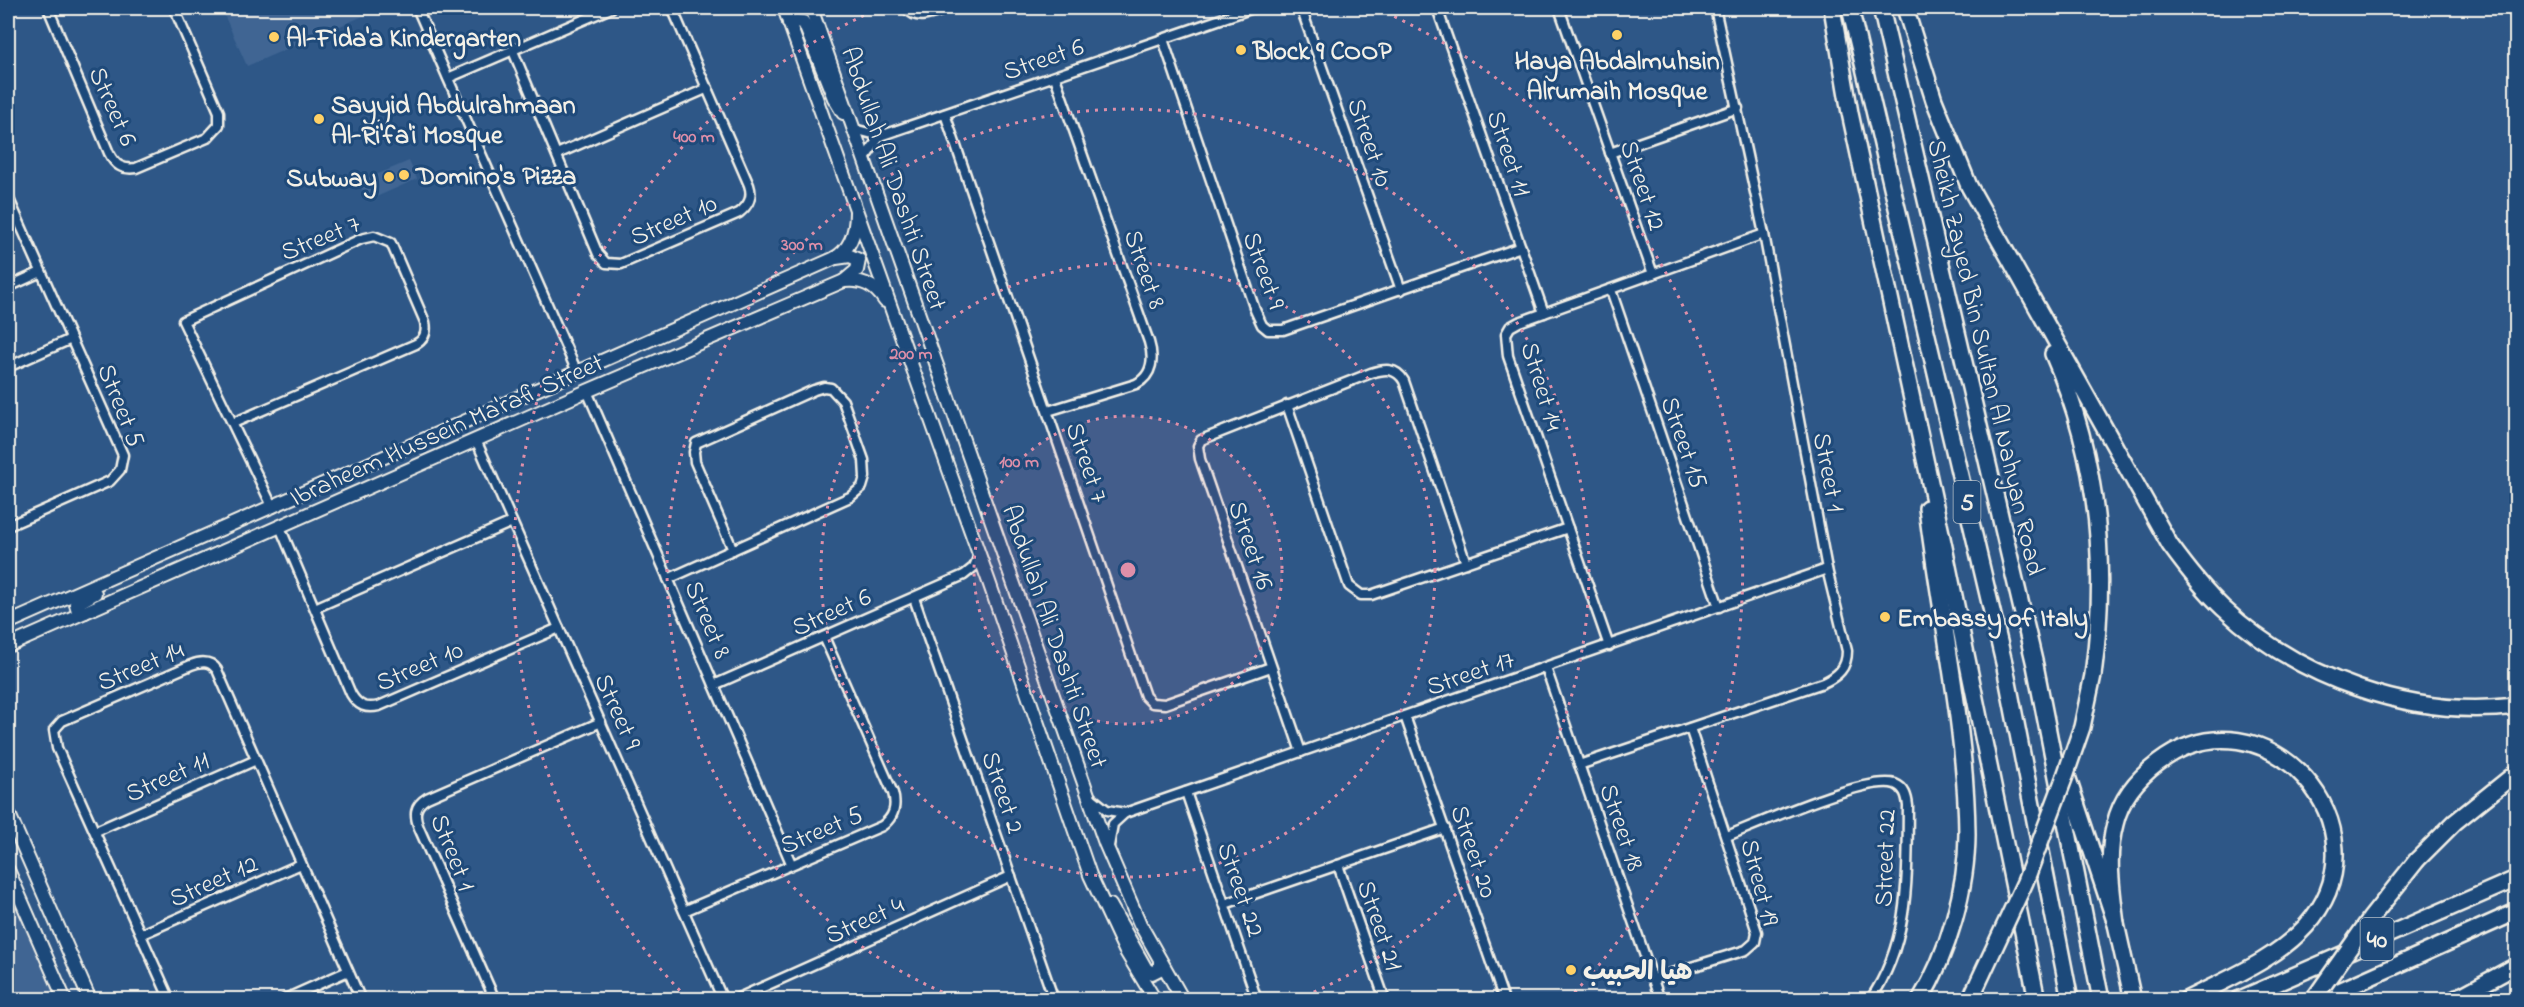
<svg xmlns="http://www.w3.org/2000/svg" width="2524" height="1007" font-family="'Indie Flower','Playpen Sans Arabic',sans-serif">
	<rect width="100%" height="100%" fill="#2e5787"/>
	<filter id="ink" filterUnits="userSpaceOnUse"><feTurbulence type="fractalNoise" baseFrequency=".0167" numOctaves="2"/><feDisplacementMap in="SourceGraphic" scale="12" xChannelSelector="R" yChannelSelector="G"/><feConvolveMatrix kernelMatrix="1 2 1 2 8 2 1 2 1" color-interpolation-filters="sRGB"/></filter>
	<g filter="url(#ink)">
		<!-- built -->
		<g fill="#3f6593">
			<polygon points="221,8 382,8 247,66"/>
			<polygon points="409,161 417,179 367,201 359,182"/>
			<polygon points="8,870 63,997 57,999 8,999"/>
		</g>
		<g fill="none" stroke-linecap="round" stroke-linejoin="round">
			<defs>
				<g id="street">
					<path d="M 48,8 L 109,153 C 115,165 122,170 136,168 L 207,138 L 219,125 L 219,112 L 174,8"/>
					<polyline points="417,8 577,372"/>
					<path d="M 906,8 C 918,23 935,12 950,8"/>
					<polyline points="1301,8 1401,290"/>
					<polyline points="1437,8 1544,313"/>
					<polyline points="1559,8 1653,274"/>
					<polyline points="1163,39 1255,310 1262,325 1268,330 1283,330 1521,247"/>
					<path d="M 513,51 L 598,254 L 606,263 L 621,264 L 739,213 C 749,205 753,197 749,185 L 672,8"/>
					<polyline points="448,78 611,8"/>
					<polyline points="945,114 1145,696 1152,703 1165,704 1271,667"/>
					<polyline points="854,129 880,136 1253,8"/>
					<polyline points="1610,153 1738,108"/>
					<polyline points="557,154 708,88"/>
					<polyline points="865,158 880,136"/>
					<polyline points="8,197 123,455 120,470 110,481 8,526"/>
					<polyline points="8,287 41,272"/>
					<polyline points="1611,290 1719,607"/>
					<polyline points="8,367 71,339"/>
					<polyline points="587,391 791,863"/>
					<polyline points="1287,405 1349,586 1361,595 1371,595 1568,528"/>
					<path d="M 1048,411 L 1136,384 C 1153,375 1154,358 1149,342 L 1055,77"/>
					<path d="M 233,423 L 416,344 C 425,339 427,332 425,322 L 391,243 L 374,236 L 361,239 L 183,321 L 273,508"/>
					<polyline points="476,440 723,1000"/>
					<path d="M 280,527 L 351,694 C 358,706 366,709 379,706 L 559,628"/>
					<polyline points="668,579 850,497 862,487 865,477 864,460 843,401 831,388 824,387 814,390 696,443 694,452 695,462 733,550"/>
					<polyline points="914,598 1054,1000"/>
					<polyline points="315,608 512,522"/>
					<polyline points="1609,646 1508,356 1506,334 1510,327 1519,322 1764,234"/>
					<polyline points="1546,668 1660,1000"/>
					<polyline points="714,685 964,575 974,567 979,555"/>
					<polyline points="1405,716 1504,1000"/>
					<path d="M 1301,752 L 1200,459 L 1198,446 L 1201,440 L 1371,373 C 1384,369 1396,367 1404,381 L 1466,563"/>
					<path d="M 1579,765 L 1823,683 C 1838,676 1847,668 1847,651 L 1827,569 L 1764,234 L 1715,8"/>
					<polyline points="1186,792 1257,1000"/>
					<polyline points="1092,798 1107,810 1125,813"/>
					<polyline points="96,831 256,760"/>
					<path d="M 1727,836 C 1758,824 1867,775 1895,784 C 1905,788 1907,797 1908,806 C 1907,874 1911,941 1870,1000"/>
					<polyline points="1109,846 1113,824 1125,813 1827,569"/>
					<polyline points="1338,865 1385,1000"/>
					<polyline points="1225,904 1445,828"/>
					<path d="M 684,911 L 882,826 C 894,817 897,807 893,793 L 824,637"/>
					<polyline points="142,934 301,864"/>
					<polyline points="1653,979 1746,950 1755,942 1757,932 1690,728"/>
					<path d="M 170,1000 L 57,748 L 54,730 L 62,721 L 191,665 C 201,661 210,660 217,670 L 361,1000"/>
					<polyline points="283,1000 348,971"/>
					<path d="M 495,1000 L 419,828 C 414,815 414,806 427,798 L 601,722"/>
					<polyline points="734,1000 1011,876"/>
				</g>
				<g id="secondary">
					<polyline points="784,8 989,582 1090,875 1125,950 1155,1000"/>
					<polyline points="811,8 1105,843 1140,924 1183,1000"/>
					<polyline points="789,23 796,21 803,22 805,25 834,98 843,113"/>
					<polyline points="836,258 850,256 859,260 857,270 844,281"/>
					<polyline points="85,612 78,611 76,604 95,593"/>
					<path d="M 8,623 L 833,259 C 851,250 856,231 856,212"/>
					<path d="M 8,646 L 587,391 L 844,281 C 862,279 875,285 885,301"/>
					<polyline points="8,812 90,1000"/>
					<polyline points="8,870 65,1000"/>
					<polyline points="1110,905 1146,969 1152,973 1160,969 1160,962"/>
				</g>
				<g id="highway">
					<polyline points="1832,8 1850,113 1944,547 2037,1000"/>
					<polyline points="1850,8 2005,667 2070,1000"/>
					<polyline points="1881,8 2035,665 2101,1000"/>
					<path d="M 1905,8 L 1934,100 L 1969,186 L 2170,545 C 2186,567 2203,589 2223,608 C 2299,679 2412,719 2516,706"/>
					<path d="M 2053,354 C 2098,456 2108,566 2093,675"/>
					<polyline points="2064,767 2116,924 2133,1000"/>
					<polyline points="2417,860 2455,822 2516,773"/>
					<path d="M 2116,924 C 2112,891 2106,857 2115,824 C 2121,798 2138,778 2158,763 C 2264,682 2394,829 2306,926 C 2274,961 2227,979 2186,1000"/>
					<path d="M 1920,1000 C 1948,954 1967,888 1967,834 C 1966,725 1940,616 1927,508"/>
					<polyline points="2238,1000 2516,879"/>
					<polyline points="2319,1000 2516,912"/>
					<polyline points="2453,1000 2516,966"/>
				</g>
			</defs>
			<!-- street casing -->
			<use href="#street" stroke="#f4f1e8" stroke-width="13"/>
			<!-- secondary casing -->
			<use href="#secondary" stroke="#f4f1e8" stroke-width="16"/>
			<!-- highway casing -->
			<use href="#highway" stroke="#f4f1e8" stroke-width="20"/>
			<!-- street -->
			<use href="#street" stroke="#1f4a7a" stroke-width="8"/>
			<!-- secondary -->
			<use href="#secondary" stroke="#1f4a7a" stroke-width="12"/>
			<!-- highway -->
			<use href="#highway" stroke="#1f4a7a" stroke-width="15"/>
			<defs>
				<g id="highway-bridge">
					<polyline points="1970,1000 2025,882 2065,776 2082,727 2093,675"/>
					<polyline points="2313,1000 2370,919 2417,860"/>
				</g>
			</defs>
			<!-- highway-bridge casing -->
			<use href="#highway-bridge" stroke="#f4f1e8" stroke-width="20" stroke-linecap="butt"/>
			<!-- highway-bridge -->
			<use href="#highway-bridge" stroke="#1f4a7a" stroke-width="15"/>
		</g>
	</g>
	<!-- distance rings -->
	<circle cx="1128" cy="570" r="154" fill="#de8fa9" fill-opacity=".12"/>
	<g fill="none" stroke="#de8fa9" stroke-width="3" stroke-dasharray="3 6">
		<circle cx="1128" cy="570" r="154"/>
		<circle cx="1128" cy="570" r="307"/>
		<path d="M959 999A461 461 0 1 1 1297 999"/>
		<path d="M686 997A614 614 0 0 1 878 9M1378 9A614 614 0 0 1 1570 997"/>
	</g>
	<!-- markers -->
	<g fill="#ffd166" stroke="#1f4a7a" stroke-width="2">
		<circle cx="1617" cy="35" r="6"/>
		<circle cx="274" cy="37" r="6"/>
		<circle cx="1241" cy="50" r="6"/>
		<circle cx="319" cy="119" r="6"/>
		<circle cx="404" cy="175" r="6"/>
		<circle cx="389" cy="177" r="6"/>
		<circle cx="1885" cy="617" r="6"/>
		<circle cx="1571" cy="970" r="6"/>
	</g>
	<g text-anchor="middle" stroke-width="6" stroke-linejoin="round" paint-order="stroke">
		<!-- shield labels -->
		<g fill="#1f4a7a" stroke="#b4bfc7" stroke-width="1.5">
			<rect x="1953.5" y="481" width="27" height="42" rx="4.5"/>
			<rect x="2360.5" y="918" width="33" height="42" rx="4.5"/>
		</g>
		<g font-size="24" font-weight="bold" fill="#f4f1e8">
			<text x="1967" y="510">5</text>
			<text x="2377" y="947">40</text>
		</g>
		<!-- poi labels -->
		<g font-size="26" font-weight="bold" fill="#f4f1e8" stroke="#1f4a7a" text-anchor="start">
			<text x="286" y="46">Al-Fida'a Kindergarten</text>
			<text x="1253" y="59">Block 9 COOP</text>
			<text x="1617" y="69" text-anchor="middle">Haya Abdalmuhsin<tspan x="1617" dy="30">Alrumaih Mosque</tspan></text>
			<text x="331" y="113">Sayyid Abdulrahmaan<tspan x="331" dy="30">Al-Ri'fa'i Mosque</tspan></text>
			<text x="416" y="184">Domino's Pizza</text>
			<text x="377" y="186" text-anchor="end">Subway</text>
			<text x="1897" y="626">Embassy of Italy</text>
			<text x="1583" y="979">هيا الحبيب</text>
		</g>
		<!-- street labels -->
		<g font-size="26" fill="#f4f1e8" stroke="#1f4a7a">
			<text transform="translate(1043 58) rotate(-19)" y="9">Street 6</text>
			<text transform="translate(114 106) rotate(66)" y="9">Street 6</text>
			<text transform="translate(1371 142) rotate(71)" y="9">Street 10</text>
			<text transform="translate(1510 153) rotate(71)" y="9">Street 11</text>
			<text transform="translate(895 178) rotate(71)" y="9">Abdullah Ali Dashti Street</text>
			<text transform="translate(1644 185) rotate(71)" y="9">Street 12</text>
			<text transform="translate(673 219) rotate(-24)" y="9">Street 10</text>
			<text transform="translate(320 237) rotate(-22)" y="9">Street 7</text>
			<text transform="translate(1146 269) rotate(71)" y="9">Street 8</text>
			<text transform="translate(1265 270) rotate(70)" y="9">Street 9</text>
			<text transform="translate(1987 357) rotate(77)" y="9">Sheikh Zayed Bin Sultan Al Nahyan Road</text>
			<text transform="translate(1543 386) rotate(73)" y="9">Street 14</text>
			<text transform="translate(122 405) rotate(68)" y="9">Street 5</text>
			<text transform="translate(446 429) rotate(-24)" y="9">Ibraheem Hussein Ma'rafi Street</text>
			<text transform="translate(1685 442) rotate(71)" y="9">Street 15</text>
			<text transform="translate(1088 462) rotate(71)" y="9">Street 7</text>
			<text transform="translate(1830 472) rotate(79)" y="9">Street 1</text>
			<text transform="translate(1252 545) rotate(71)" y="9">Street 16</text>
			<text transform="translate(831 611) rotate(-24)" y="9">Street 6</text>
			<text transform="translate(709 619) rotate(67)" y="9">Street 8</text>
			<text transform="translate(1056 636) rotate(71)" y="9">Abdullah Ali Dashti Street</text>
			<text transform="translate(140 665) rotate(-23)" y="9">Street 14</text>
			<text transform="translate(419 665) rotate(-23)" y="9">Street 10</text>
			<text transform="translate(1470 672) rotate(-19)" y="9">Street 17</text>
			<text transform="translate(619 711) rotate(66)" y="9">Street 9</text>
			<text transform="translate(167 776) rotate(-24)" y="9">Street 11</text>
			<text transform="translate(1004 792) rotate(71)" y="9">Street 2</text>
			<text transform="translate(1623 827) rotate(71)" y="9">Street 18</text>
			<text transform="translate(821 829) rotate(-23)" y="9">Street 5</text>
			<text transform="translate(1475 851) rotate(71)" y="9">Street 20</text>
			<text transform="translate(454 852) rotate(68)" y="9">Street 1</text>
			<text transform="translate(1884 858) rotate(-88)" y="9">Street 22</text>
			<text transform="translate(213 880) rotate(-24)" y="9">Street 12</text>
			<text transform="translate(1761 882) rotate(75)" y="9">Street 19</text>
			<text transform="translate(1242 889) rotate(71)" y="9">Street 22</text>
			<text transform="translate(864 919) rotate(-24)" y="9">Street 4</text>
			<text transform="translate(1381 925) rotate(71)" y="9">Street 21</text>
		</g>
	</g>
	<circle cx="1128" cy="570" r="9" fill="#de8fa9" stroke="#1f4a7a" stroke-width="3"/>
	<g font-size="18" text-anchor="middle" font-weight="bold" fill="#de8fa9" stroke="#1f4a7a" stroke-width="6" stroke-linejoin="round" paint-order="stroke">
		<text x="694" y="142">400 m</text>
		<text x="802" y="250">300 m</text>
		<text x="911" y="359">200 m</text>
		<text x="1019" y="467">100 m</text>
	</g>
	<!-- margin -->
	<rect width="2524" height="1007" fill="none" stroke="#1f4a7a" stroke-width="30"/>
	<rect x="15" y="15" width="2494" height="977" fill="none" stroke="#f4f1e8" stroke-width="2" filter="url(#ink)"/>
</svg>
